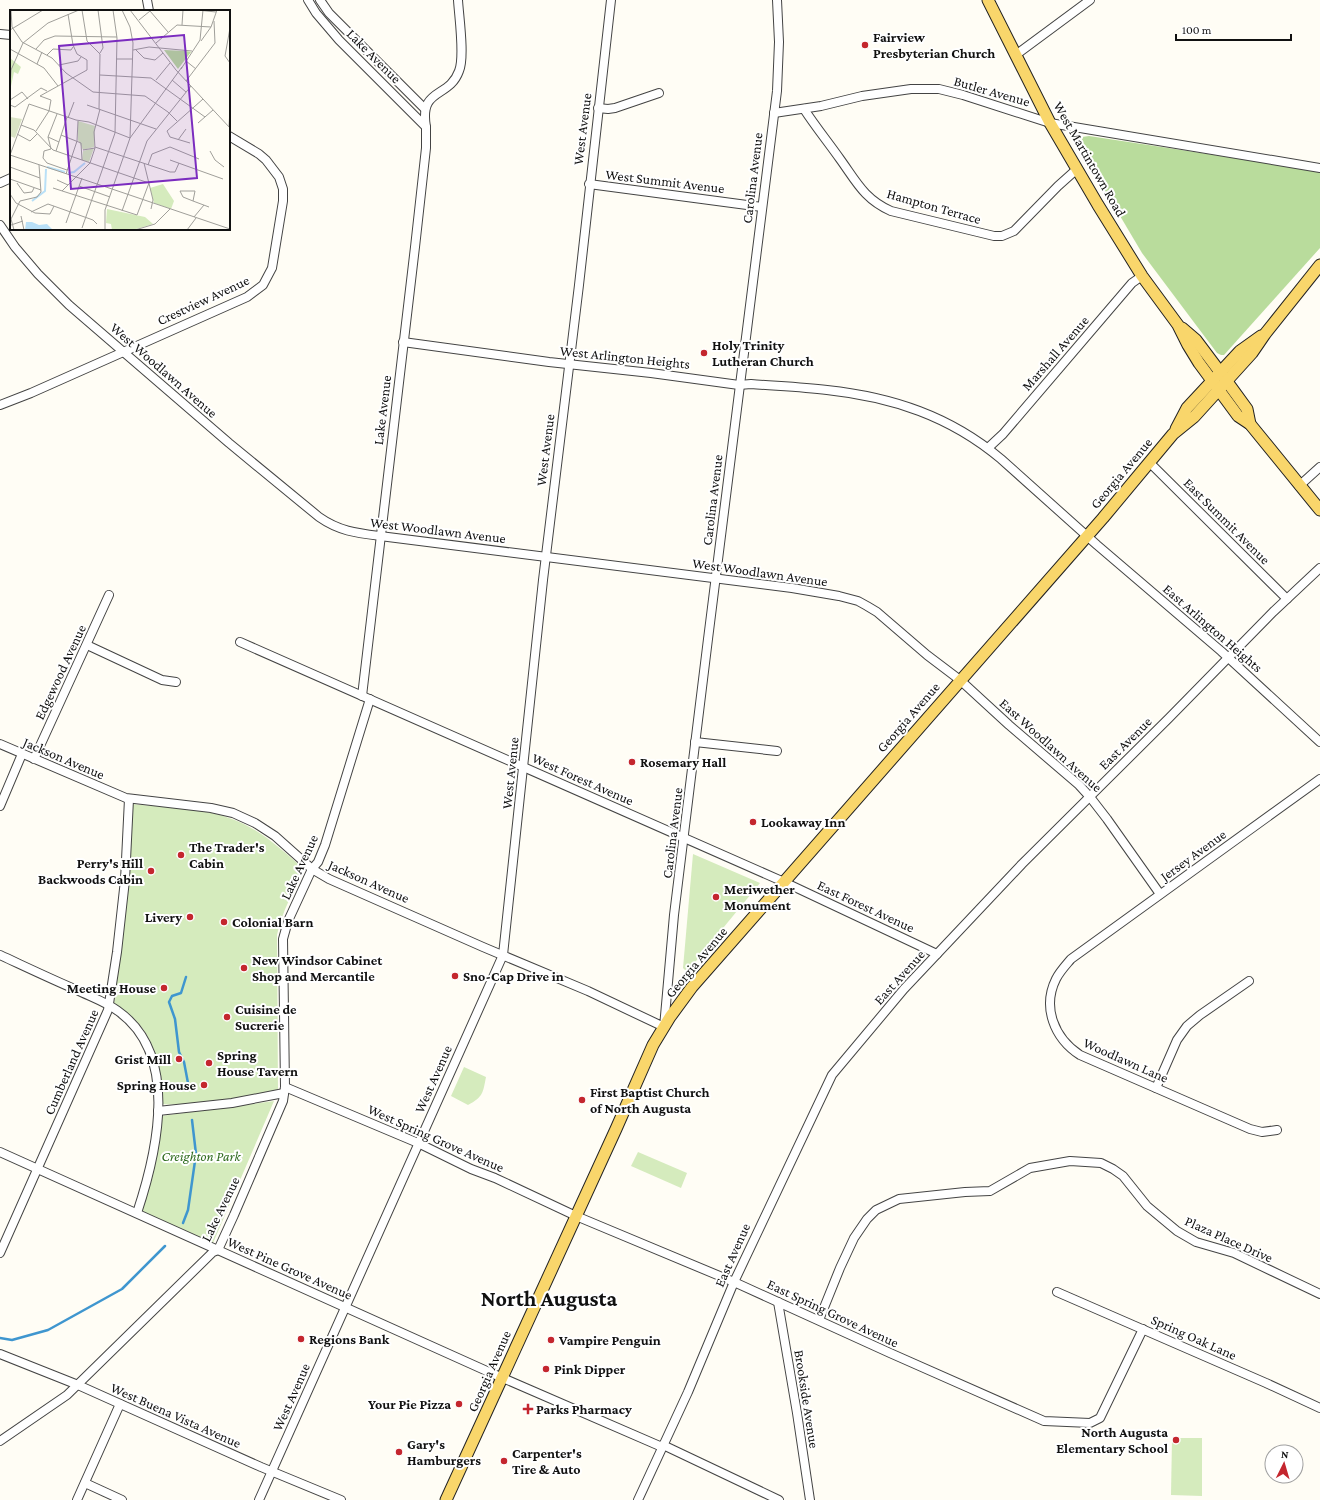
<svg xmlns="http://www.w3.org/2000/svg" width="1320" height="1500" font-family="'Crimson Pro',serif">
	<rect width="100%" height="100%" fill="#fffdf5"/>
	<!-- green -->
	<g fill="#d5ebbd">
		<path d="M 132,804 C 165,808 201,807 232,819 C 260,829 282,850 304,869 C 294,891 282,911 277,935 L 278,1090 C 240,1097 200,1107 161,1104 C 159,1058 156,1030 114,1003 C 122,937 130,871 132,804 Z"/>
		<polygon points="693,854 760,883 687,972 683,968"/>
		<path d="M 464,1067 L 486,1077 C 483,1093 483,1097 468,1105 L 451,1096 Z"/>
		<polygon points="274,1101 213,1243 141,1212 148,1191 155,1163 161,1116"/>
		<polygon points="638,1152 687,1173 681,1188 631,1166"/>
		<polygon points="1172,1438 1202,1438 1202,1496 1171,1495"/>
	</g>
	<!-- forest -->
	<polygon fill="#b9dc9c" points="1089,136 1320,171 1320,248 1224,355 1221,355 1217,353 1142,253 1094,172 1081,144 1082,137"/>
	<g fill="none" stroke-linecap="round" stroke-linejoin="round">
		<!-- stream -->
		<g stroke="#3f96cf" stroke-width="2.5">
			<polyline points="186,977 181,993 172,996 169,1002 175,1019 179,1052 184,1062 188,1083"/>
			<polyline points="183,1223 188,1210 196,1154 192,1120"/>
			<polyline points="0,1338 12,1340 48,1330 122,1289 165,1246"/>
		</g>
		<defs>
			<g id="minor">
				<polyline points="147,0 149,11"/>
				<polyline points="308,0 316,13 339,40 426,127 426,148 415,247 362,696"/>
				<polyline points="320,0 329,13 425,109"/>
				<polyline points="0,34 11,35"/>
				<polyline points="1017,54 1090,0"/>
				<polyline points="598,108 608,109 615,108 659,93"/>
				<path d="M 804,109 C 815,126 828,142 840,159 C 856,181 864,199 891,211 L 994,236 L 1002,236 L 1014,231 L 1058,186 L 1077,169"/>
				<polyline points="774,113 821,106 862,96 911,89 939,89 963,95 1050,123 1320,168"/>
				<path d="M 426,127 C 419,87 449,99 459,71 C 465,57 459,17 458,0"/>
				<polyline points="0,183 11,178"/>
				<polyline points="589,184 762,207"/>
				<path d="M 0,225 L 15,247 L 38,274 L 69,305 L 229,443 L 319,517 C 339,531 356,533 380,536 L 792,588 L 839,596 L 858,601 L 867,606 L 877,612 L 927,655 L 960,680 L 1009,725 L 1079,785 L 1090,797 L 1107,819 L 1160,894"/>
				<path d="M 403,342 L 549,362 L 651,373 L 739,385 L 751,384 C 776,386 802,387 827,390 C 892,397 950,416 1001,459 L 1097,545 L 1221,651 L 1320,742"/>
				<polyline points="0,405 31,393 247,297 263,285 272,268 283,201 283,189 279,177 266,160 259,154 229,136"/>
				<polyline points="988,448 1003,434 1132,283 1142,276"/>
				<polyline points="1149,462 1287,599"/>
				<polyline points="1299,486 1320,467"/>
				<polyline points="240,642 784,882 937,954"/>
				<polyline points="87,645 162,680 176,682"/>
				<polyline points="695,742 777,751"/>
				<polyline points="0,744 126,798 211,808 233,813 255,823 275,836 312,869 329,879 483,947 588,991 664,1027 674,915 708,639 777,91 779,42 777,0"/>
				<polyline points="34,759 109,595"/>
				<polyline points="0,806 22,754"/>
				<path d="M 0,955 C 26,967 51,979 77,990 C 91,997 106,1002 118,1011 C 180,1055 157,1153 137,1213"/>
				<polyline points="285,1087 418,1143 471,1169 495,1178 576,1216 734,1282 890,1353 1044,1421 1090,1423 1100,1418 1143,1329"/>
				<polyline points="1156,1088 1177,1040 1187,1026 1200,1015 1249,981"/>
				<polyline points="158,1111 232,1103 284,1093"/>
				<path d="M 1277,1130 L 1262,1132 L 1250,1129 L 1080,1055 C 1054,1038 1042,1007 1056,979 C 1060,971 1066,965 1071,959 L 1320,779"/>
				<polyline points="0,1152 489,1372 662,1447"/>
				<polyline points="0,1253 108,1010 117,952 125,880 129,799"/>
				<polyline points="1057,1292 1266,1383 1320,1408"/>
				<polyline points="778,1302 797,1413 810,1500"/>
				<polyline points="819,1320 840,1268 854,1238 867,1219 876,1210 899,1199 965,1192 990,1191 1030,1168 1070,1161 1101,1163 1113,1169 1123,1176 1147,1206 1177,1231 1196,1242 1234,1253 1320,1294"/>
				<polyline points="0,1354 78,1385 261,1467 341,1500"/>
				<polyline points="0,1441 67,1395 213,1252 218,1250 234,1215 283,1101 285,1087 283,939 288,921 312,869 318,862 325,845 370,699"/>
				<polyline points="663,1445 779,1500"/>
				<polyline points="85,1483 122,1500"/>
				<polyline points="77,1500 120,1404"/>
				<polyline points="259,1500 503,955 543,580 579,285 611,0"/>
				<polyline points="638,1500 688,1392 734,1282 832,1075 904,989 1022,864 1169,718 1273,612 1320,568"/>
			</g>
			<g id="major">
				<polyline points="988,0 1050,123 1098,205 1142,276 1178,325 1188,345 1199,363 1238,416 1250,424 1320,510"/>
				<polyline points="1182,328 1196,340 1220,372 1247,409 1250,424"/>
				<polyline points="1176,429 1187,408 1240,351 1261,336"/>
				<polyline points="446,1500 616,1129 653,1045 670,1017 692,987 1103,518 1173,434 1194,417 1252,353 1265,334 1320,265"/>
			</g>
		</defs>
		<!-- minor casing -->
		<use href="#minor" stroke="#444" stroke-width="10"/>
		<!-- major casing -->
		<use href="#major" stroke="#222" stroke-width="13"/>
		<!-- minor -->
		<use href="#minor" stroke="#fff" stroke-width="8"/>
		<!-- major -->
		<use href="#major" stroke="#f9d66b" stroke-width="11"/>
	</g>
	<!-- markers -->
	<g fill="#c4262e" stroke="#fff" stroke-width="1.5">
		<circle cx="865" cy="45" r="4"/>
		<circle cx="704" cy="353" r="4"/>
		<circle cx="632" cy="762" r="4"/>
		<circle cx="753" cy="822" r="4"/>
		<circle cx="181" cy="855" r="4"/>
		<circle cx="151" cy="871" r="4"/>
		<circle cx="716" cy="897" r="4"/>
		<circle cx="190" cy="917" r="4"/>
		<circle cx="224" cy="922" r="4"/>
		<circle cx="244" cy="968" r="4"/>
		<circle cx="455" cy="976" r="4"/>
		<circle cx="164" cy="988" r="4"/>
		<circle cx="227" cy="1017" r="4"/>
		<circle cx="179" cy="1059" r="4"/>
		<circle cx="209" cy="1063" r="4"/>
		<circle cx="204" cy="1085" r="4"/>
		<circle cx="582" cy="1100" r="4"/>
		<circle cx="301" cy="1339" r="4"/>
		<circle cx="551" cy="1340" r="4"/>
		<circle cx="546" cy="1369" r="4"/>
		<circle cx="459" cy="1404" r="4"/>
		<path d="M526 1403h4v4h4v4h-4v4h-4v-4h-4v-4h4z"/>
		<circle cx="1176" cy="1440" r="4"/>
		<circle cx="399" cy="1452" r="4"/>
		<circle cx="504" cy="1461" r="4"/>
	</g>
	<g text-anchor="middle" stroke-width="4" stroke-linejoin="round" paint-order="stroke">
		<!-- poi labels -->
		<g font-size="14" font-weight="bold" fill="#111" stroke="#fff" text-anchor="start">
			<text x="873" y="42">Fairview<tspan x="873" dy="16">Presbyterian Church</tspan></text>
			<text x="712" y="350">Holy Trinity<tspan x="712" dy="16">Lutheran Church</tspan></text>
			<text x="640" y="767">Rosemary Hall</text>
			<text x="761" y="827">Lookaway Inn</text>
			<text x="189" y="852">The Trader's<tspan x="189" dy="16">Cabin</tspan></text>
			<text x="143" y="868" text-anchor="end">Perry's Hill<tspan x="143" dy="16">Backwoods Cabin</tspan></text>
			<text x="724" y="894">Meriwether<tspan x="724" dy="16">Monument</tspan></text>
			<text x="182" y="922" text-anchor="end">Livery</text>
			<text x="232" y="927">Colonial Barn</text>
			<text x="252" y="965">New Windsor Cabinet<tspan x="252" dy="16">Shop and Mercantile</tspan></text>
			<text x="463" y="981">Sno-Cap Drive in</text>
			<text x="156" y="993" text-anchor="end">Meeting House</text>
			<text x="235" y="1014">Cuisine de<tspan x="235" dy="16">Sucrerie</tspan></text>
			<text x="217" y="1060">Spring<tspan x="217" dy="16">House Tavern</tspan></text>
			<text x="171" y="1064" text-anchor="end">Grist Mill</text>
			<text x="196" y="1090" text-anchor="end">Spring House</text>
			<text x="590" y="1097">First Baptist Church<tspan x="590" dy="16">of North Augusta</tspan></text>
			<text x="309" y="1344">Regions Bank</text>
			<text x="559" y="1345">Vampire Penguin</text>
			<text x="554" y="1374">Pink Dipper</text>
			<text x="451" y="1409" text-anchor="end">Your Pie Pizza</text>
			<text x="536" y="1414">Parks Pharmacy</text>
			<text x="1168" y="1437" text-anchor="end">North Augusta<tspan x="1168" dy="16">Elementary School</tspan></text>
			<text x="407" y="1449">Gary's<tspan x="407" dy="16">Hamburgers</tspan></text>
			<text x="512" y="1458">Carpenter's<tspan x="512" dy="16">Tire &amp; Auto</tspan></text>
		</g>
		<!-- street labels -->
		<g font-size="14" fill="#111" stroke="#fff">
			<text transform="translate(374 56) rotate(45)" y="5">Lake Avenue</text>
			<text transform="translate(992 91) rotate(16)" y="5">Butler Avenue</text>
			<text transform="translate(582 129) rotate(-83)" y="5">West Avenue</text>
			<text transform="translate(1090 159) rotate(60)" y="5">West Martintown Road</text>
			<text transform="translate(752 178) rotate(-83)" y="5">Carolina Avenue</text>
			<text transform="translate(665 181) rotate(7)" y="5">West Summit Avenue</text>
			<text transform="translate(934 206) rotate(16)" y="5">Hampton Terrace</text>
			<text transform="translate(203 300) rotate(-25)" y="5">Crestview Avenue</text>
			<text transform="translate(1055 353) rotate(-49)" y="5">Marshall Avenue</text>
			<text transform="translate(625 357) rotate(6)" y="5">West Arlington Heights</text>
			<text transform="translate(164 370) rotate(41)" y="5">West Woodlawn Avenue</text>
			<text transform="translate(382 410) rotate(-83)" y="5">Lake Avenue</text>
			<text transform="translate(545 450) rotate(-83)" y="5">West Avenue</text>
			<text transform="translate(1121 473) rotate(-50)" y="5">Georgia Avenue</text>
			<text transform="translate(712 500) rotate(-83)" y="5">Carolina Avenue</text>
			<text transform="translate(1227 521) rotate(45)" y="5">East Summit Avenue</text>
			<text transform="translate(438 530) rotate(7)" y="5">West Woodlawn Avenue</text>
			<text transform="translate(760 572) rotate(8)" y="5">West Woodlawn Avenue</text>
			<text transform="translate(1213 628) rotate(41)" y="5">East Arlington Heights</text>
			<text transform="translate(60 672) rotate(-65)" y="5">Edgewood Avenue</text>
			<text transform="translate(908 717) rotate(-49)" y="5">Georgia Avenue</text>
			<text transform="translate(1125 743) rotate(-45)" y="5">East Avenue</text>
			<text transform="translate(1051 745) rotate(42)" y="5">East Woodlawn Avenue</text>
			<text transform="translate(64 758) rotate(23)" y="5">Jackson Avenue</text>
			<text transform="translate(510 773) rotate(-84)" y="5">West Avenue</text>
			<text transform="translate(583 779) rotate(24)" y="5">West Forest Avenue</text>
			<text transform="translate(672 833) rotate(-83)" y="5">Carolina Avenue</text>
			<text transform="translate(1193 855) rotate(-36)" y="5">Jersey Avenue</text>
			<text transform="translate(299 867) rotate(-65)" y="5">Lake Avenue</text>
			<text transform="translate(369 881) rotate(24)" y="5">Jackson Avenue</text>
			<text transform="translate(866 906) rotate(25)" y="5">East Forest Avenue</text>
			<text transform="translate(696 962) rotate(-50)" y="5">Georgia Avenue</text>
			<text transform="translate(899 977) rotate(-48)" y="5">East Avenue</text>
			<text transform="translate(1126 1060) rotate(24)" y="5">Woodlawn Lane</text>
			<text transform="translate(71 1062) rotate(-66)" y="5">Cumberland Avenue</text>
			<text transform="translate(433 1079) rotate(-66)" y="5">West Avenue</text>
			<text transform="translate(436 1138) rotate(24)" y="5">West Spring Grove Avenue</text>
			<text transform="translate(220 1209) rotate(-64)" y="5">Lake Avenue</text>
			<text transform="translate(1229 1239) rotate(24)" y="5">Plaza Place Drive</text>
			<text transform="translate(732 1255) rotate(-66)" y="5">East Avenue</text>
			<text transform="translate(290 1268) rotate(24)" y="5">West Pine Grove Avenue</text>
			<text transform="translate(833 1313) rotate(25)" y="5">East Spring Grove Avenue</text>
			<text transform="translate(1194 1337) rotate(24)" y="5">Spring Oak Lane</text>
			<text transform="translate(489 1371) rotate(-66)" y="5">Georgia Avenue</text>
			<text transform="translate(291 1397) rotate(-66)" y="5">West Avenue</text>
			<text transform="translate(807 1399) rotate(81)" y="5">Brookside Avenue</text>
			<text transform="translate(176 1415) rotate(24)" y="5">West Buena Vista Avenue</text>
		</g>
		<!-- park labels -->
		<g font-size="14" font-style="italic" fill="#2f6b1f" stroke="#fff">
			<text x="201" y="1161">Creighton Park</text>
		</g>
		<!-- town labels -->
		<g font-size="22" font-weight="bold" fill="#111" stroke="#fff">
			<text x="549" y="1306">North Augusta</text>
		</g>
	</g>
	<!-- overview -->
	<g transform="translate(10 10)">
		<rect width="220" height="220" fill="#fffdf5"/>
		<path d="M 0,48 L 11,57 L 8,64 L 4,62 L 0,81 ZM 68,111 L 85,116 L 84,137 L 73,140 L 68,130 ZM 84,138 L 79,152 L 72,150 L 73,141 ZM 153,174 L 164,191 L 161,199 L 144,193 L 140,178 ZM 97,199 L 135,207 L 143,214 L 123,220 L 102,220 L 101,214 L 96,213 Z" fill="#d5ebbd"/>
		<path d="M 154,40 L 176,41 L 181,42 L 168,59 Z" fill="#b9dc9c"/>
		<path d="M 0,107 L 12,109 L 5,128 L 0,126 Z" fill="#d9e3c4"/>
		<path d="M 22,212 L 29,215 L 37,214 L 43,220 L 15,220 L 16,212 Z" fill="#b9e0f7"/>
		<path fill="none" stroke="#b9e0f7" stroke-width="2" d="M 37,157 L 55,162M 58,163 L 64,162 L 75,153M 22,191 L 35,181 L 36,159"/>
		<path fill="none" stroke="#a09f9a" stroke-width="1" d="M 1,0 L 2,17 L 12,32 L 42,48 L 56,63 L 83,82 L 135,86 L 158,102 L 167,111M 72,0 L 77,31 L 90,44 L 89,99M 88,0 L 93,38 L 90,43M 120,0 L 166,60 L 220,118M 187,0 L 206,2M 129,10 L 140,1 L 158,22M 172,15 L 173,0M 220,18 L 215,46 L 220,53M 0,20 L 33,0M 191,31 L 201,17 L 207,0M 146,33 L 167,15 L 201,17M 0,39 L 34,58 L 48,76M 26,39 L 34,30 L 45,26 L 107,27M 123,40 L 139,37 L 182,41M 126,40 L 134,48 L 145,50 L 153,43M 37,45 L 43,39 L 61,40 L 63,37M 106,49 L 123,49M 176,51 L 186,59M 27,54 L 32,42M 49,55 L 68,51 L 71,47M 171,59 L 190,30 L 193,0M 90,65 L 141,68 L 195,107M 146,70 L 160,53M 162,70 L 176,82M 176,71 L 205,33 L 204,11M 0,77 L 1,60 L 13,33 L 38,13 L 69,0M 30,86 L 77,60 L 77,50 L 67,44 L 63,35 L 58,4M 30,86 L 41,90 L 39,101M 0,90 L 12,82 L 18,89M 0,95 L 5,97 L 31,78 L 37,81M 77,95 L 146,119M 47,104 L 38,127 L 41,139 L 34,141 L 33,148 L 37,153 L 57,160M 58,108 L 64,92M 188,113 L 203,100M 11,115 L 24,120 L 43,140 L 124,168M 219,116 L 220,100M 26,121 L 39,101M 7,124 L 20,131 L 27,124M 51,125 L 71,133 L 72,150M 38,127 L 49,132M 168,130 L 176,119M 180,133 L 160,127 L 157,121 L 193,89M 85,137 L 160,162 L 165,162 L 169,153M 73,140 L 85,138M 46,141 L 57,107M 200,141 L 205,150 L 214,157M 0,145 L 19,94 L 66,110 L 79,112 L 120,128 L 123,33 L 120,17 L 112,0M 0,145 L 102,179M 160,150 L 213,169M 134,153 L 143,190 L 141,199M 138,155 L 142,144 L 160,137 L 189,149M 0,157 L 30,168M 56,164 L 67,131 L 68,111M 0,169 L 31,180M 47,170 L 58,175M 7,173 L 14,183 L 22,182 L 24,178M 69,176 L 100,187M 43,178 L 127,205 L 139,173 L 124,168M 102,179 L 220,219M 52,181 L 80,153 L 85,138 L 84,122 L 90,99M 0,184 L 6,193 L 25,203 L 40,204 L 44,196M 183,191 L 185,181 L 170,181 L 173,187 L 183,191 L 199,197M 112,201 L 137,131 L 181,76M 21,202 L 38,194 L 83,210 L 87,214M 11,206 L 14,220M 184,207 L 194,195M 56,213 L 72,168M 1,215 L 13,211M 72,218 L 105,123 L 107,28 L 103,0M 4,220 L 1,209 L 10,191 L 27,187 L 31,182 L 29,155M 95,220 L 95,200 L 120,128 L 172,57M 125,220 L 145,214 L 160,199M 177,220 L 186,208"/>
		<path fill="#7b2cbf" fill-opacity="0.15" stroke="#7b2cbf" stroke-width="2" d="M 174,25 L 187,168 L 61,179 L 49,36 Z"/>
		<rect width="220" height="220" fill="none" stroke="#111" stroke-width="2"/>
	</g>
	<!-- north arrow -->
	<g transform="translate(1284 1464) rotate(5)"><circle r="19" fill="#ffffff" stroke="#a0a0a0"/>
	<path d="M0-3L7 15L0 10L-7 15Z" fill="#c4262e"/>
	<text y="-6" font-size="11" font-weight="bold" text-anchor="middle" fill="#111111">N</text>
	</g>
	<!-- scale -->
	<path d="M1176 34v6h115v-6" fill="none" stroke="#111111" stroke-width="2"/>
	<text x="1182" y="34" font-size="12" fill="#111111" stroke="#ffffff" stroke-width="3" paint-order="stroke">100 m</text>
</svg>
